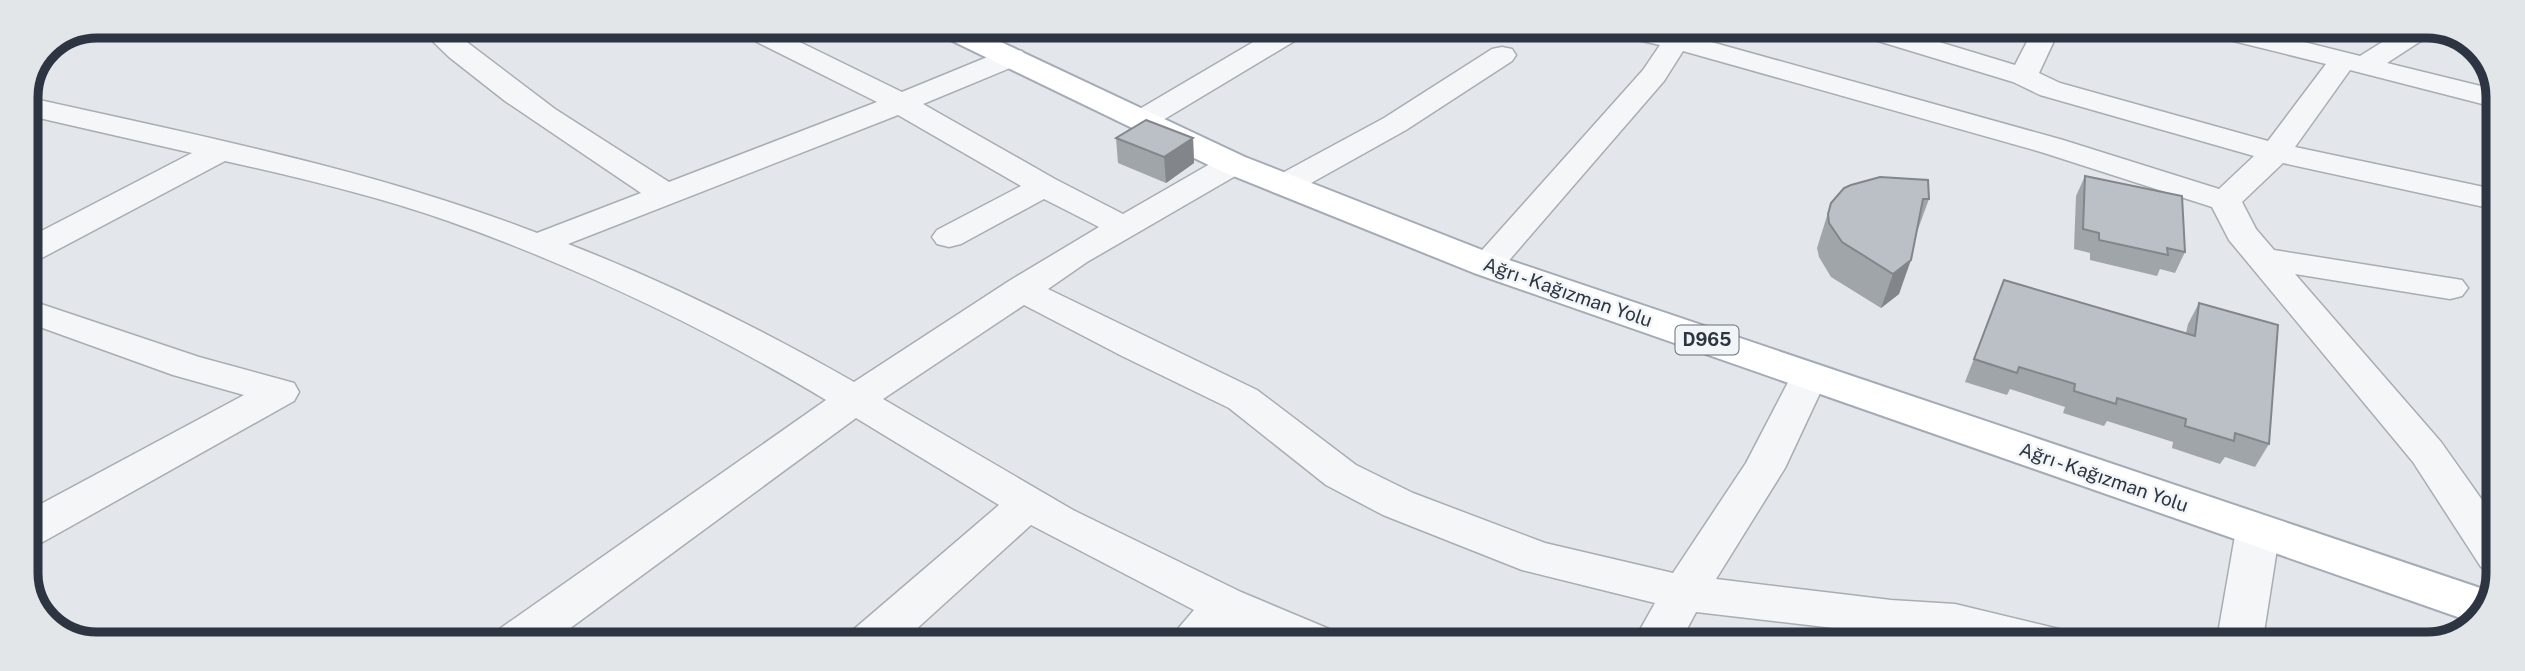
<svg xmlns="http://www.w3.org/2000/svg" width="2525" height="671" font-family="'Public Sans',sans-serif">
	<rect width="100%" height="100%" fill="#e3e6ea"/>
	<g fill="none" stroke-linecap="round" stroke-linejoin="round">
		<defs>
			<g id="minor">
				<path d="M 418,27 L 447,27 L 555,109 L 669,182 L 877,102 L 739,33 L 735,27 L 769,27 L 902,92 L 1002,51 L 1012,49 L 1022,51 L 1026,57 L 1022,63 L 923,104 L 1055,179 L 1123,214 L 1222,157 L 1233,155 L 1244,157 L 1249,164 L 1244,171 L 1087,262 L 1048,289 L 1257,390 L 1356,465 L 1413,493 L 1545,543 L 1673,573 L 1746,463 L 1796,367 L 1809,364 L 1822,367 L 1828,376 L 1785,468 L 1716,579 L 1891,600 L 1955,604 L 2067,631 L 2073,644 L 1972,644 L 1696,612 L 1679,644 L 1632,644 L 1655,603 L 1522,570 L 1383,515 L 1326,485 L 1229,408 L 1122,356 L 1024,305 L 883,399 L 1073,510 L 1241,592 L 1334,631 L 1340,644 L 1269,644 L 1233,628 L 1220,644 L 1170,643 L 1176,631 L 1194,610 L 1031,525 L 901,643 L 847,643 L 853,630 L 999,505 L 856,418 L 550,643 L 492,643 L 498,630 L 826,400 C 710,330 579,268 451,222 C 377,196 301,178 225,161 L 38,260 L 26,263 L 26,239 L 192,153 L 26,115 L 26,97 C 199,136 372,169 537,233 L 641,193 L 505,101 L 449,57 ZM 898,115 L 1021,186 L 937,230 L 932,237 L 937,244 L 949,247 L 961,244 L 1044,199 L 1099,227 L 1009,281 L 854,382 C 765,331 664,281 568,244 Z"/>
				<path d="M 979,27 L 1014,27 C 1005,41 980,50 964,46 L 960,40 L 964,34 Z"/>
				<polygon points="1279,27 1312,27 1308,33 1153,126 1142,129 1131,126 1127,120 1131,114"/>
				<polygon points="1607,28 1654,28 1686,35 2063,140 2219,189 2254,156 2040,95 2013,82 1855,34 1851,28 1893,28 2015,65 2034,28 2060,28 2039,73 2060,83 2268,141 2326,64 2205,34 2201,28 2248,28 2360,56 2403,29 2434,29 2430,35 2387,63 2497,90 2498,108 2350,70 2295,147 2498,190 2498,210 2283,163 2242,202 2256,229 2274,250 2462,280 2468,288 2462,296 2450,299 2295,274 2441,442 2497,521 2496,571 2481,567 2413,462 2229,240 2212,207 2041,152 1683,51 1664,81 1499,272 1487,275 1475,272 1470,265 1475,258 1643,70 1660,45 1611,34"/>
				<polygon points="1502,47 1512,49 1516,55 1512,61 1406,130 1295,192 1284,195 1273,192 1268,185 1273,178 1384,118 1492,49"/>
				<polygon points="26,299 199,357 294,383 299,392 294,401 41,543 26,548 26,512 244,395 173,375 26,322"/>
				<polygon points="2258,514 2273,519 2280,530 2262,645 2216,645 2236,530 2243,519"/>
			</g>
			<polygon id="major" points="932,27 969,27 1245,157 1500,257 2495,593 2475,623 1474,273 1221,171 936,33"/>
		</defs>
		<!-- minor casing -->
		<use href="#minor" stroke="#a8adb4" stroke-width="3"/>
		<!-- major casing -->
		<use href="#major" stroke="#a3abb5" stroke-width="4"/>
		<!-- minor -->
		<use href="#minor" fill="#f5f6f8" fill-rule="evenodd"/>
		<!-- major -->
		<use href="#major" fill="#fff" fill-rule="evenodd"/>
	</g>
	<!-- wall -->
	<g fill="#a0a5aa">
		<polygon points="1116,138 1193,138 1194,163 1166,183 1118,163"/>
		<polygon points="2085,176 2185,252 2175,273 2160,269 2157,276 2090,260 2090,253 2074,249 2076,196"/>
		<polygon points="1929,199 1917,232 1899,294 1881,308 1831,277 1819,257 1817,248 1831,203"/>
		<polygon points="2004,280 2186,333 2188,324 2199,303 2269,444 2255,467 2225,457 2220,464 2172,448 2173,442 2107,421 2104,426 2063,413 2065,407 2010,389 2007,395 1965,382"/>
	</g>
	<!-- shaded-wall -->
	<g fill="#82868b">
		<polygon points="1193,138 1194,163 1166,183 1164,157"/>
		<polygon points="1911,260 1899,294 1881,308 1893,274"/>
	</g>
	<!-- building -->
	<g fill="#bac0c6" stroke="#82868b" stroke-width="2">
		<polygon points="1146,120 1193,138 1164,157 1116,138"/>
		<polygon points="2085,176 2182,196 2185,252 2167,248 2168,255 2099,240 2099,233 2083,229"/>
		<polygon points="1880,177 1928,180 1929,199 1923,199 1911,260 1893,274 1842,242 1829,223 1828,214 1831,203 1844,188 1851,185"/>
		<polygon points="2004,280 2195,336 2199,303 2278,325 2269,444 2235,433 2234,441 2185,426 2186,419 2117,398 2116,404 2074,391 2075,384 2019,367 2017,373 1974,359"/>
	</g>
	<g text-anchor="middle" stroke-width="5" stroke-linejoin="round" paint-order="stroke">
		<!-- shield labels -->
		<rect fill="#f2f5f7" stroke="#676f78" stroke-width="2" x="1675.5" y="325.5" width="63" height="29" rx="5"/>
		<g font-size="18" font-weight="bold" fill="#2c3541">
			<text x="1707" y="346">D965</text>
		</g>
		<!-- street labels -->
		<g font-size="19" fill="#2c3541" stroke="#f2f5f7">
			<text transform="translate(1568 292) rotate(19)" y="7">Ağrı - Kağızman Yolu</text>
			<text transform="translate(2104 477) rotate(19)" y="7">Ağrı - Kağızman Yolu</text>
		</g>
	</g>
	<!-- crop -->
	<path d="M0 0H2525V671H0ZM97 38H2427A59 59 0 0 1 2486 97V573A59 59 0 0 1 2427 632H97A59 59 0 0 1 38 573V97A59 59 0 0 1 97 38Z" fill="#e2e6e8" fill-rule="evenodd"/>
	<path fill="none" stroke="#2c3541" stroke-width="9" d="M97 38H2427A59 59 0 0 1 2486 97V573A59 59 0 0 1 2427 632H97A59 59 0 0 1 38 573V97A59 59 0 0 1 97 38Z"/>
</svg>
